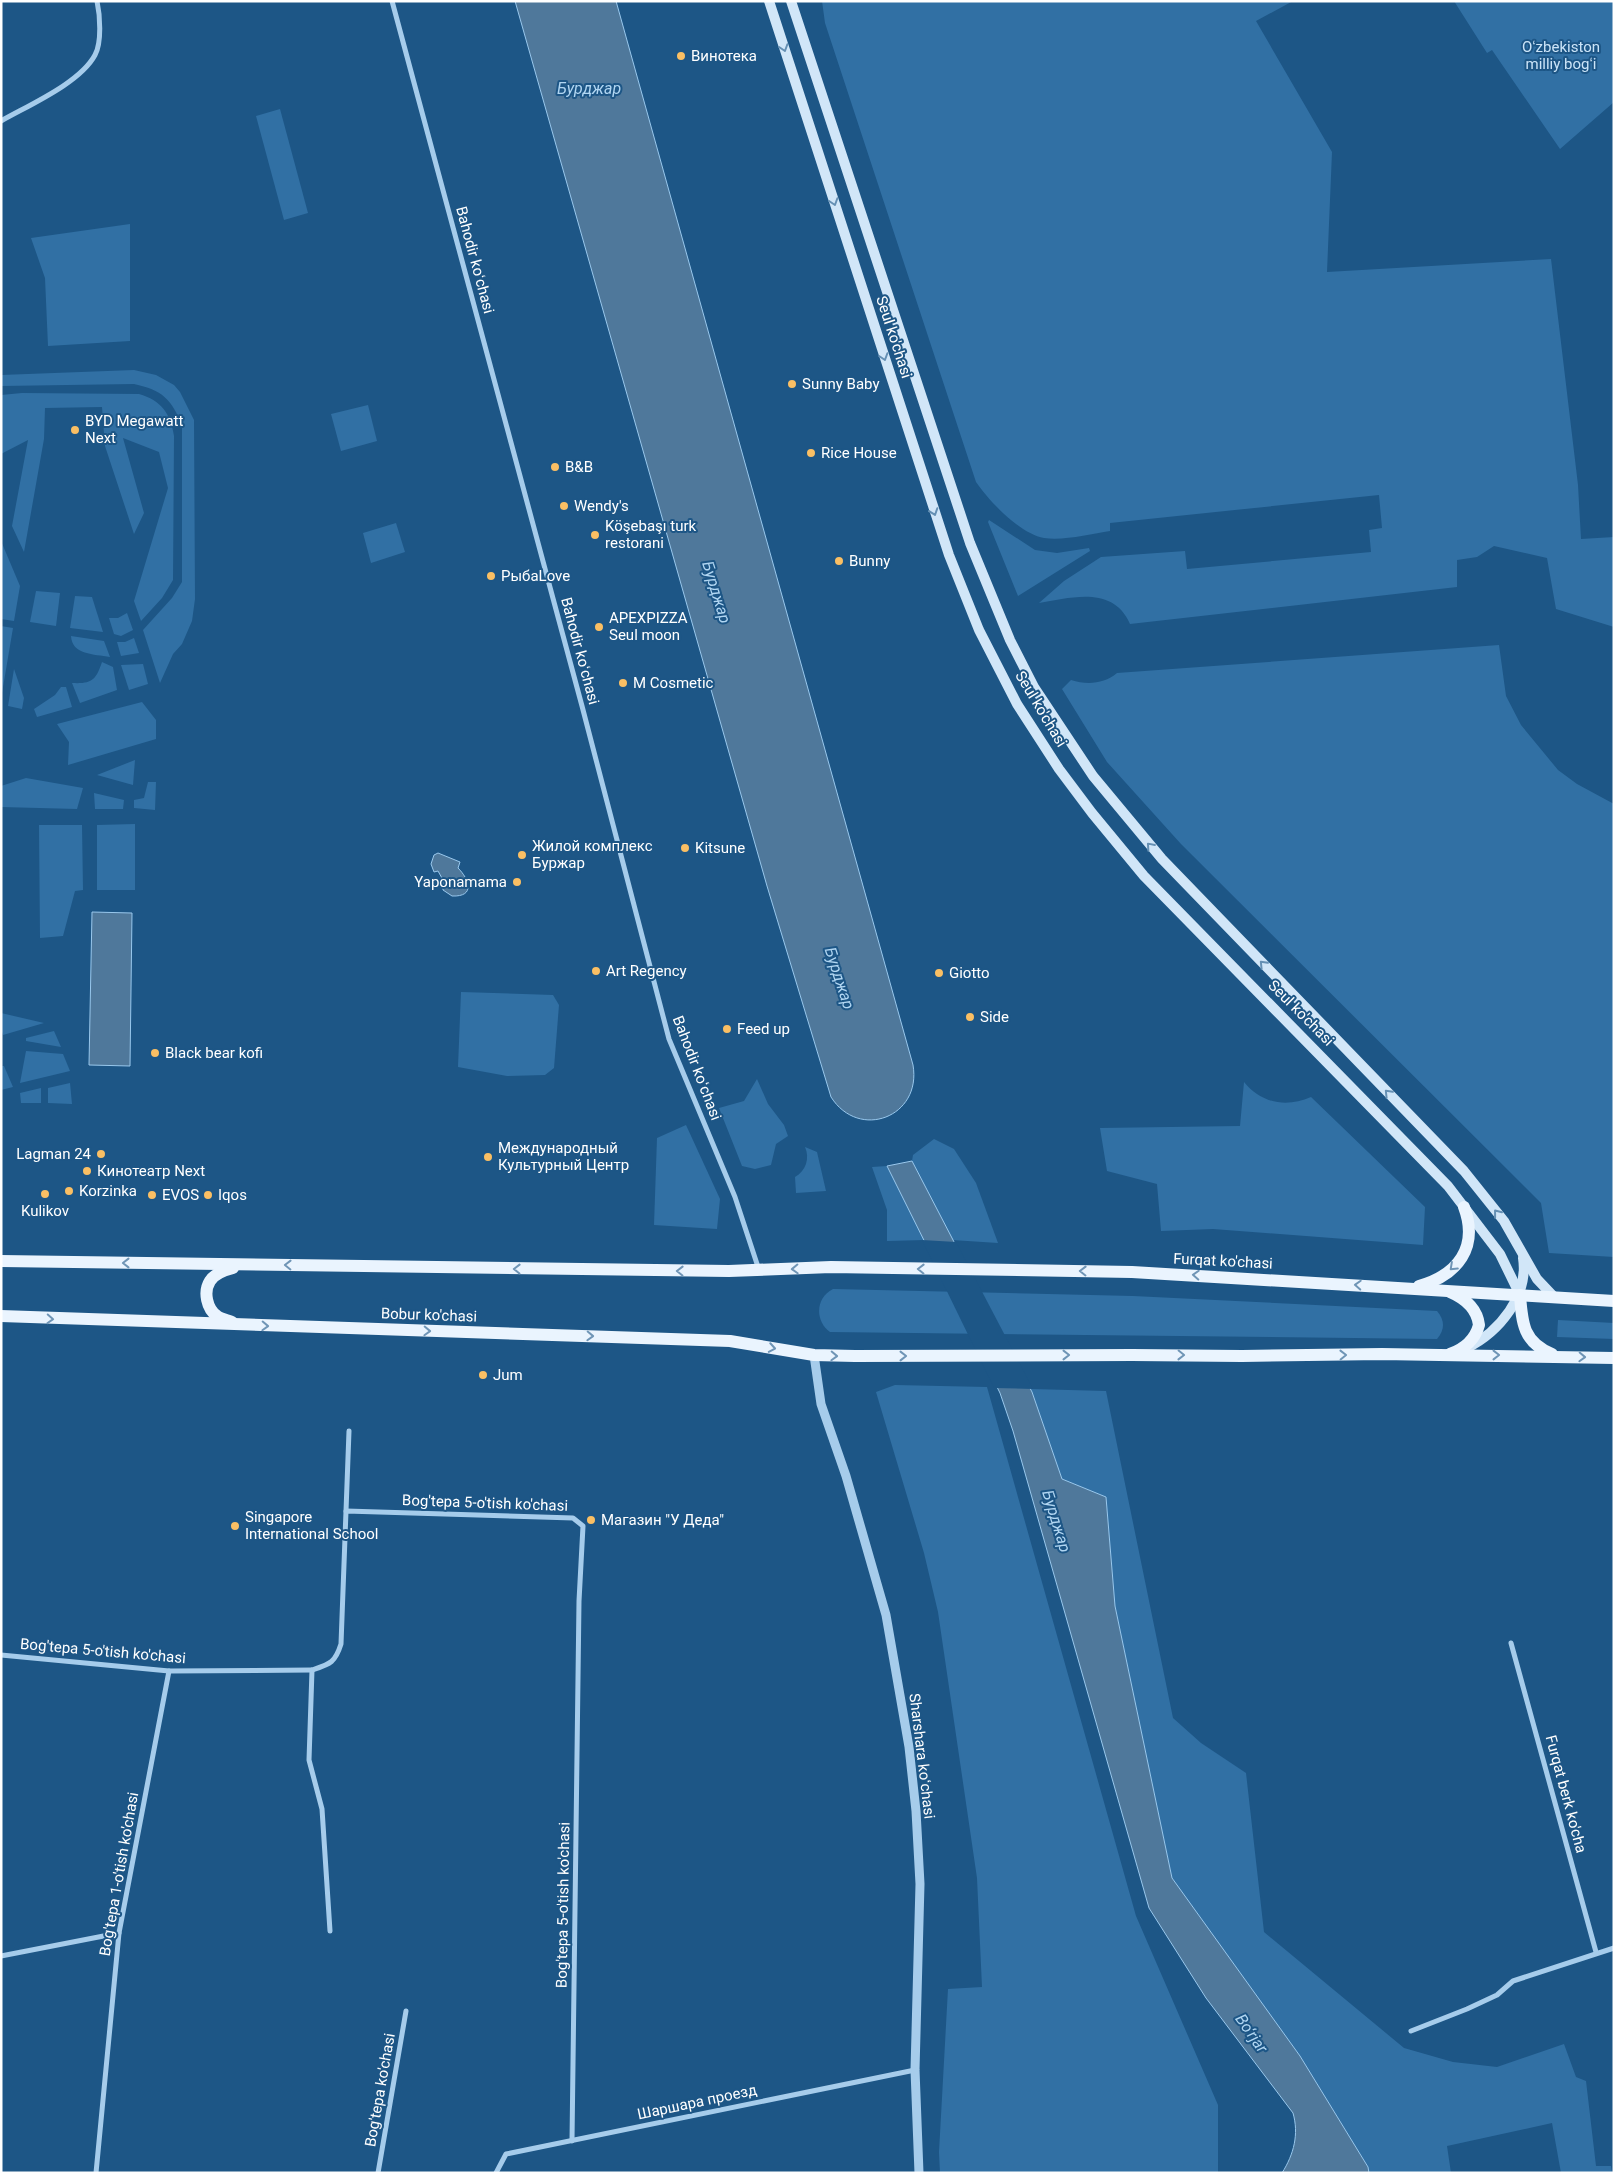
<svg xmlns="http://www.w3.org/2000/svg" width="1615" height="2174" font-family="Roboto,sans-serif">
	<rect width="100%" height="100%" fill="#1d5686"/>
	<!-- green -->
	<g fill="#3170a4">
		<path d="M 822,1 L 1293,1 L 1256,21 L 1332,152 L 1327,272 L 1551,259 L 1578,485 L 1581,539 L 1614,537 L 1614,627 L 1556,609 L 1547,558 L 1494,546 L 1477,557 L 1457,560 L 1457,587 L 1130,624 C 1113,585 1071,598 1039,603 L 1064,581 L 1101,557 L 1185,551 L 1187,569 L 1371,552 L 1369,530 L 1382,528 L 1379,495 L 1110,523 L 1110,531 C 1091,534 1063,541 1044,538 C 1020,534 989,501 976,482 L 825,23 Z"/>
		<polygon points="1454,1 1614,1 1614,102 1560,149 1492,50 1487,53"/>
		<polygon points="280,109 308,213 284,220 256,116"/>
		<polygon points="130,224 130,341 48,346 45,278 31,238"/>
		<path d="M 134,370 L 156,375 L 174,385 L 180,392 L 194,420 L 195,599 L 192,621 L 182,644 L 173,654 L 160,683 L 143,630 L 172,598 L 182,582 L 182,426 C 172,399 162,390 134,384 L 1,386 L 1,375 Z"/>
		<path d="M 22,393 L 139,394 C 161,400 171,414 174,436 L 173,580 L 162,598 L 141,621 L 134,601 L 168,488 L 159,452 L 123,438 L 144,513 L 134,534 L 105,446 L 102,407 L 45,408 L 44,439 L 24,552 L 12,526 L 28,440 L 1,454 L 1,395 Z"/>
		<polygon points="368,405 377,441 341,451 331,414"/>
		<polygon points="989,520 1035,550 1057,553 1089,548 1090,551 1018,596 988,522"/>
		<polygon points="396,523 405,552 371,563 363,533"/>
		<polygon points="1,541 20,586 14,621 1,619"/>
		<polygon points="36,591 60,593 56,626 30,622"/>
		<polygon points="75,596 92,597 103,632 70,628"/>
		<polygon points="127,613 133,630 121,636 114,634 109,618 118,618"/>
		<polygon points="1,626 13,628 1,699"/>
		<path d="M 71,636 L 104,641 L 110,657 C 94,654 72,655 71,636 Z"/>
		<polygon points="134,638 139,653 121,656 117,642 125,642"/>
		<path d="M 1499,645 L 1506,696 L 1521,725 L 1558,770 L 1577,784 L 1614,804 L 1614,1257 L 1549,1253 L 1541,1203 L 1181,844 L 1107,762 L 1062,689 L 1071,680 C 1087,685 1104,684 1117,673 Z"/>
		<path d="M 102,662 L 113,667 L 117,690 L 80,703 L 72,683 C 92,684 96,680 102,662 Z"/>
		<polygon points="143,664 148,684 129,690 121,665"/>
		<polygon points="14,669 24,698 22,709 8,706"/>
		<polygon points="61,687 66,687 72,707 37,717 34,709 55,695"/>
		<polygon points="142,702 156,720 156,739 68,765 69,742 57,724"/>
		<polygon points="135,760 133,785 97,775"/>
		<polygon points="26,778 83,788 77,809 1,807 1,786"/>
		<polygon points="148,782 156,782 155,810 134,808 134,800 144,798"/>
		<polygon points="94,793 124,800 123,809 95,809"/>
		<polygon points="135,824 135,890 97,890 97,825"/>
		<polygon points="39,825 82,825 83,890 75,891 63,936 40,938"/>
		<polygon points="461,992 553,995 559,1005 554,1068 545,1075 507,1076 458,1067"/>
		<polygon points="1,1013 44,1023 3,1035 1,1029"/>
		<polygon points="54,1031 61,1047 26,1041 26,1038"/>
		<polygon points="26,1051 63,1054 70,1071 20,1083"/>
		<polygon points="1,1066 4,1066 13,1087 1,1090"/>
		<polygon points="757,1079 768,1104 784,1125 788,1136 776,1144 771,1165 755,1169 742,1166 719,1108 744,1101"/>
		<path d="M 1244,1082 C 1261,1103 1286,1108 1311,1097 L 1425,1207 L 1423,1245 L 1213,1229 L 1161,1231 L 1157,1184 L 1107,1171 L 1100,1128 L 1240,1126 Z"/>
		<polygon points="70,1083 72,1104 48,1103 48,1088"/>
		<polygon points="41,1088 41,1103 21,1103 20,1093"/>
		<polygon points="686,1125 720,1199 717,1229 654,1225 657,1138"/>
		<polygon points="934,1139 954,1149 976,1183 998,1243 952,1240 912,1161 913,1155"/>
		<path d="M 805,1147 L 817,1152 L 826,1191 L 796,1193 L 795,1177 C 806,1171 810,1158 805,1147 Z"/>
		<polygon points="887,1166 925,1240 887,1241 887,1210 872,1167"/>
		<path d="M 833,1289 L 1133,1296 L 1437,1311 C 1445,1320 1445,1330 1437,1339 L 830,1332 C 815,1321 815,1298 833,1289 Z"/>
		<polygon points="1558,1320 1614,1323 1614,1339 1557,1337"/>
		<polygon points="895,1385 987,1387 1136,1916 1218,2105 1218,2173 940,2173 939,2152 948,1989 982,1987 977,1878 938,1612 924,1553 876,1392"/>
		<polygon points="1031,1389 1106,1391 1173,1718 1201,1743 1246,1773 1264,1932 1404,2048 1453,2062 1497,2067 1564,2044 1576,2077 1586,2081 1596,2166 1611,2166 1612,2173 1561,2173 1552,2123 1447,2146 1451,2173 1369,2173 1368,2167 1300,2056 1172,1878 1115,1606 1106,1497 1062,1479"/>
	</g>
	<!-- water -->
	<g fill="#4f789b" stroke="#99c8ed">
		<path d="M 515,1 L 616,1 L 913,1065 C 922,1117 859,1141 831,1097 L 767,886 Z"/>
		<path d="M 438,853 L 460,862 L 458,868 C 469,879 476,897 452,896 L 443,890 L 443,880 L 438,871 L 434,872 L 431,864 L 434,855 Z"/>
		<polygon points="92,912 132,913 130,1066 89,1065"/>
		<path d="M 912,1161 L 1032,1392 L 1062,1479 L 1106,1497 L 1115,1606 L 1172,1878 L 1300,2056 L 1368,2167 L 1369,2173 L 1282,2173 C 1294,2154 1299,2134 1293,2113 L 1206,1998 L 1149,1908 L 1013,1431 L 1000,1393 L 887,1166 Z"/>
	</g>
	<!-- pier -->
	<polygon fill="#1d5686" points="922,1240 956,1242 1033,1389 994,1388"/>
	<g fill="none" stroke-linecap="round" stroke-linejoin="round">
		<!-- minor -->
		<g stroke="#a6cceb" stroke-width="5">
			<polyline points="392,1 582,706 669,1039 735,1197 759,1270"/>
			<path d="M 1,121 C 29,105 80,83 95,55 C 102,42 100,15 97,1"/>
			<polyline points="346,1511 349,1431"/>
			<polyline points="1511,1643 1596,1952"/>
			<path d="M 1,1655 L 169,1671 L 312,1670 C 330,1664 335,1663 341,1644 L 346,1511 L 573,1518 L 583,1526 L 579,1601 L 572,2141"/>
			<polyline points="312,1670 309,1760 322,1809 330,1931"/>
			<polyline points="1,1956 119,1933"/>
			<polyline points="1411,2031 1467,2009 1497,1995 1513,1981 1614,1948"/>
			<polyline points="96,2173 119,1933 169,1671"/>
			<polyline points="378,2173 406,2011"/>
			<polyline points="496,2173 506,2154 915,2070"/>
		</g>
		<!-- tertiary -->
		<polyline stroke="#a6cceb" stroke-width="9" points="814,1355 821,1404 846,1476 886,1615 909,1747 916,1811 920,1884 915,2070 919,2173"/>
		<!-- secondary -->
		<g stroke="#d1e6f8" stroke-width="10">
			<polyline points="769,1 949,555 979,630 1017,704 1059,769 1092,813 1144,876 1448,1186 1500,1254 1520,1295"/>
			<polyline points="791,1 970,543 1010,640 1034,687 1093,776 1162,859 1464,1171 1504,1221 1537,1279 1555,1298"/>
			<path d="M 1467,1348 C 1499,1332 1529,1296 1523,1258"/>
		</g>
		<!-- primary -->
		<g stroke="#eaf4fe" stroke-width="12">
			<polyline points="1,1261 729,1271 831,1267 1132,1272 1614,1301"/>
			<path d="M 1419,1286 C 1458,1275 1479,1247 1464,1207"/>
			<path d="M 1450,1292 C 1464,1298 1477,1308 1479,1325 C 1475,1340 1464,1349 1450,1354"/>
			<path d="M 1520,1295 C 1522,1323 1523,1342 1552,1354"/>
			<polyline points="1,1316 730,1341 814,1355 855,1356 1132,1355 1242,1356 1382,1354 1614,1358"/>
			<path d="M 232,1322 C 227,1320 221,1319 217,1316 C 207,1309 203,1292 210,1281 C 215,1273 225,1270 233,1268"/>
		</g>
	</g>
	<!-- one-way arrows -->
	<defs><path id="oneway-chevron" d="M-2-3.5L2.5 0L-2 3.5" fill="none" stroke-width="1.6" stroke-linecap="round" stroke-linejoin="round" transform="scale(1.25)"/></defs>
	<g stroke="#6590b4">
		<use href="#oneway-chevron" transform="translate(784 48) rotate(72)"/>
		<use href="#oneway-chevron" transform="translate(834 202) rotate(72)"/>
		<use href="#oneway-chevron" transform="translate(884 357) rotate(72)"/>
		<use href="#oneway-chevron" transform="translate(934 512) rotate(71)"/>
		<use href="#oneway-chevron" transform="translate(1150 846) rotate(-131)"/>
		<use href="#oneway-chevron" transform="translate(1263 964) rotate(-134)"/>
		<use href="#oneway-chevron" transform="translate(1388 1093) rotate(-134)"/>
		<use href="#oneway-chevron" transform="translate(1497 1213) rotate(-128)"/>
	</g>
	<g stroke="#6f95b6">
		<use href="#oneway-chevron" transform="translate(126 1263) rotate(-180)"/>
		<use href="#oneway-chevron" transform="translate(288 1265) rotate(-179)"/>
		<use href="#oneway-chevron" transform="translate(1453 1267) rotate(137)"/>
		<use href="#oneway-chevron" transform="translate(517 1269) rotate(-179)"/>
		<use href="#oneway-chevron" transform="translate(795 1269) rotate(178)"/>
		<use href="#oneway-chevron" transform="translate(921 1269) rotate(-179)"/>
		<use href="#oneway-chevron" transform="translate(680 1271) rotate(-179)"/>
		<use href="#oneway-chevron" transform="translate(1083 1271) rotate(-179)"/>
		<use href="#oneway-chevron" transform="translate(1196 1275) rotate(-177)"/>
		<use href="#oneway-chevron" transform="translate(1358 1285) rotate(-177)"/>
		<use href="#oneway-chevron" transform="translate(50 1319) rotate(3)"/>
		<use href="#oneway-chevron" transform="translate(265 1326) rotate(2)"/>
		<use href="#oneway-chevron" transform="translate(427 1331) rotate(2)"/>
		<use href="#oneway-chevron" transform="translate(590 1336) rotate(2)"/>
		<use href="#oneway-chevron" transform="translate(772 1348) rotate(10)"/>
		<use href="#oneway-chevron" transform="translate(1066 1355)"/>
		<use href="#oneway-chevron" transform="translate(1181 1355) rotate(1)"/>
		<use href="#oneway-chevron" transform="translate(1343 1355) rotate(-1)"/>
		<use href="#oneway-chevron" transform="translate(1496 1355)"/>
		<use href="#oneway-chevron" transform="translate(834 1356) rotate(2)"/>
		<use href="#oneway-chevron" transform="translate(903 1356)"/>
		<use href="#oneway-chevron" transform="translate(1582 1357) rotate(2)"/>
	</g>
	<!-- markers -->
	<g fill="#fabf64" stroke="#1d5686" stroke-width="2">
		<circle cx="681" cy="56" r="5"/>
		<circle cx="792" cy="384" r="5"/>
		<circle cx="75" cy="430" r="5"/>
		<circle cx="811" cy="453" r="5"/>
		<circle cx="555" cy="467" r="5"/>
		<circle cx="564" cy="506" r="5"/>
		<circle cx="595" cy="535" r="5"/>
		<circle cx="839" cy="561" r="5"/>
		<circle cx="491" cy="576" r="5"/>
		<circle cx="599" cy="627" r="5"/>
		<circle cx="623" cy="683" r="5"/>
		<circle cx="685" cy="848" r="5"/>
		<circle cx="522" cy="855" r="5"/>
		<circle cx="517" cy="882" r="5"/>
		<circle cx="596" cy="971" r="5"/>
		<circle cx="939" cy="973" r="5"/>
		<circle cx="970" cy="1017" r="5"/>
		<circle cx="727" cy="1029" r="5"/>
		<circle cx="155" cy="1053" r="5"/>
		<circle cx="101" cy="1154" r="5"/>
		<circle cx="488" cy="1157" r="5"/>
		<circle cx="87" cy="1171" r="5"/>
		<circle cx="69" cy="1191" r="5"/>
		<circle cx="45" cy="1194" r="5"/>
		<circle cx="152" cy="1195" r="5"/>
		<circle cx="208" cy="1195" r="5"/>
		<circle cx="483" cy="1375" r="5"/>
		<circle cx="591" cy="1520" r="5"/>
		<circle cx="235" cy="1526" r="5"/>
	</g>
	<g text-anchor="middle" stroke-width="4" stroke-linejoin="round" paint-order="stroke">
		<!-- park labels -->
		<g font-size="15" fill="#cbe4f8" stroke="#1d5686">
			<text x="1561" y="52">Oʻzbekiston<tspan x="1561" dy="17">milliy bogʻi</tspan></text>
		</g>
		<!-- poi labels -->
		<g font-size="15" fill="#fff" stroke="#1d5686" text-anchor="start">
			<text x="691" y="61">Винотека</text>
			<text x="802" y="389">Sunny Baby</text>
			<text x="85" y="426">BYD Megawatt<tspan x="85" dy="17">Next</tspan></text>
			<text x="821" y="458">Rice House</text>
			<text x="565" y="472">B&amp;B</text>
			<text x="574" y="511">Wendy's</text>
			<text x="605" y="531">Köşebaşı turk<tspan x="605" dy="17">restorani</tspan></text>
			<text x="849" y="566">Bunny</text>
			<text x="501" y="581">РыбаLove</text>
			<text x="609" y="623">APEXPIZZA<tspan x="609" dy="17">Seul moon</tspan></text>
			<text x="633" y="688">M Cosmetic</text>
			<text x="532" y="851">Жилой комплекс<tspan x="532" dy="17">Буржар</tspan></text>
			<text x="695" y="853">Kitsune</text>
			<text x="507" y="887" text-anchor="end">Yaponamama</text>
			<text x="606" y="976">Art Regency</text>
			<text x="949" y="978">Giotto</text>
			<text x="980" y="1022">Side</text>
			<text x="737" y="1034">Feed up</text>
			<text x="165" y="1058">Black bear kofi</text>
			<text x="498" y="1153">Международный<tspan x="498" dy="17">Культурный Центр</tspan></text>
			<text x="91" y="1159" text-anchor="end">Lagman 24</text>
			<text x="97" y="1176">Кинотеатр Next</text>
			<text x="79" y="1196">Korzinka</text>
			<text x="162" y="1200">EVOS</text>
			<text x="218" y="1200">Iqos</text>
			<text x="45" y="1216" text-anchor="middle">Kulikov</text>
			<text x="493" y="1380">Jum</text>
			<text x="245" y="1522">Singapore<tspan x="245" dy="17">International School</tspan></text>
			<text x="601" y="1525">Магазин "У Деда"</text>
		</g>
		<!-- street labels -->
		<g font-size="15" fill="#fff" stroke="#1d5686">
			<text transform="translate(475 260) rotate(75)" y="5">Bahodir koʻchasi</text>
			<text transform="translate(894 337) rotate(72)" y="5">Seul ko'chasi</text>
			<text transform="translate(580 651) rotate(75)" y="5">Bahodir koʻchasi</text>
			<text transform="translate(1041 709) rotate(59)" y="5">Seul ko'chasi</text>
			<text transform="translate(1301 1013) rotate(45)" y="5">Seul ko'chasi</text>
			<text transform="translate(697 1068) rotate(69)" y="5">Bahodir koʻchasi</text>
			<text transform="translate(1223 1261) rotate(3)" y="5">Furqat ko'chasi</text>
			<text transform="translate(429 1315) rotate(2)" y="5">Bobur ko'chasi</text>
			<text transform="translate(485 1503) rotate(2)" y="5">Bog'tepa 5-o'tish ko'chasi</text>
			<text transform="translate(103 1651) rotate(5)" y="5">Bog'tepa 5-o'tish ko'chasi</text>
			<text transform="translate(922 1756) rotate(83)" y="5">Sharshara koʻchasi</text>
			<text transform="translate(1566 1794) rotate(75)" y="5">Furqat berk ko'cha</text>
			<text transform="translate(119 1874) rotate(-80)" y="5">Bog'tepa 1-o'tish ko'chasi</text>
			<text transform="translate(563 1905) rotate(-89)" y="5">Bog'tepa 5-o'tish ko'chasi</text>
			<text transform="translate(380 2090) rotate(-80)" y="5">Bog'tepa ko'chasi</text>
			<text transform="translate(697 2102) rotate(-12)" y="5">Шаршара проезд</text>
		</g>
		<!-- water labels -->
		<g font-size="16" font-style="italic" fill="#b1d6f2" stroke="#1d5686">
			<text x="589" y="94">Бурджар</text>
			<text transform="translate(717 592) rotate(73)" y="6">Бурджар</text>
			<text transform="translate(840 978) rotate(72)" y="6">Бурджар</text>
			<text transform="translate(1057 1521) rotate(73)" y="6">Бурджар</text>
			<text transform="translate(1252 2033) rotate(55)" y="6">Bo‘rjar</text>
		</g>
	</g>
	<!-- border -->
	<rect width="1615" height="2174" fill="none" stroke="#ffffff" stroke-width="5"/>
</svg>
